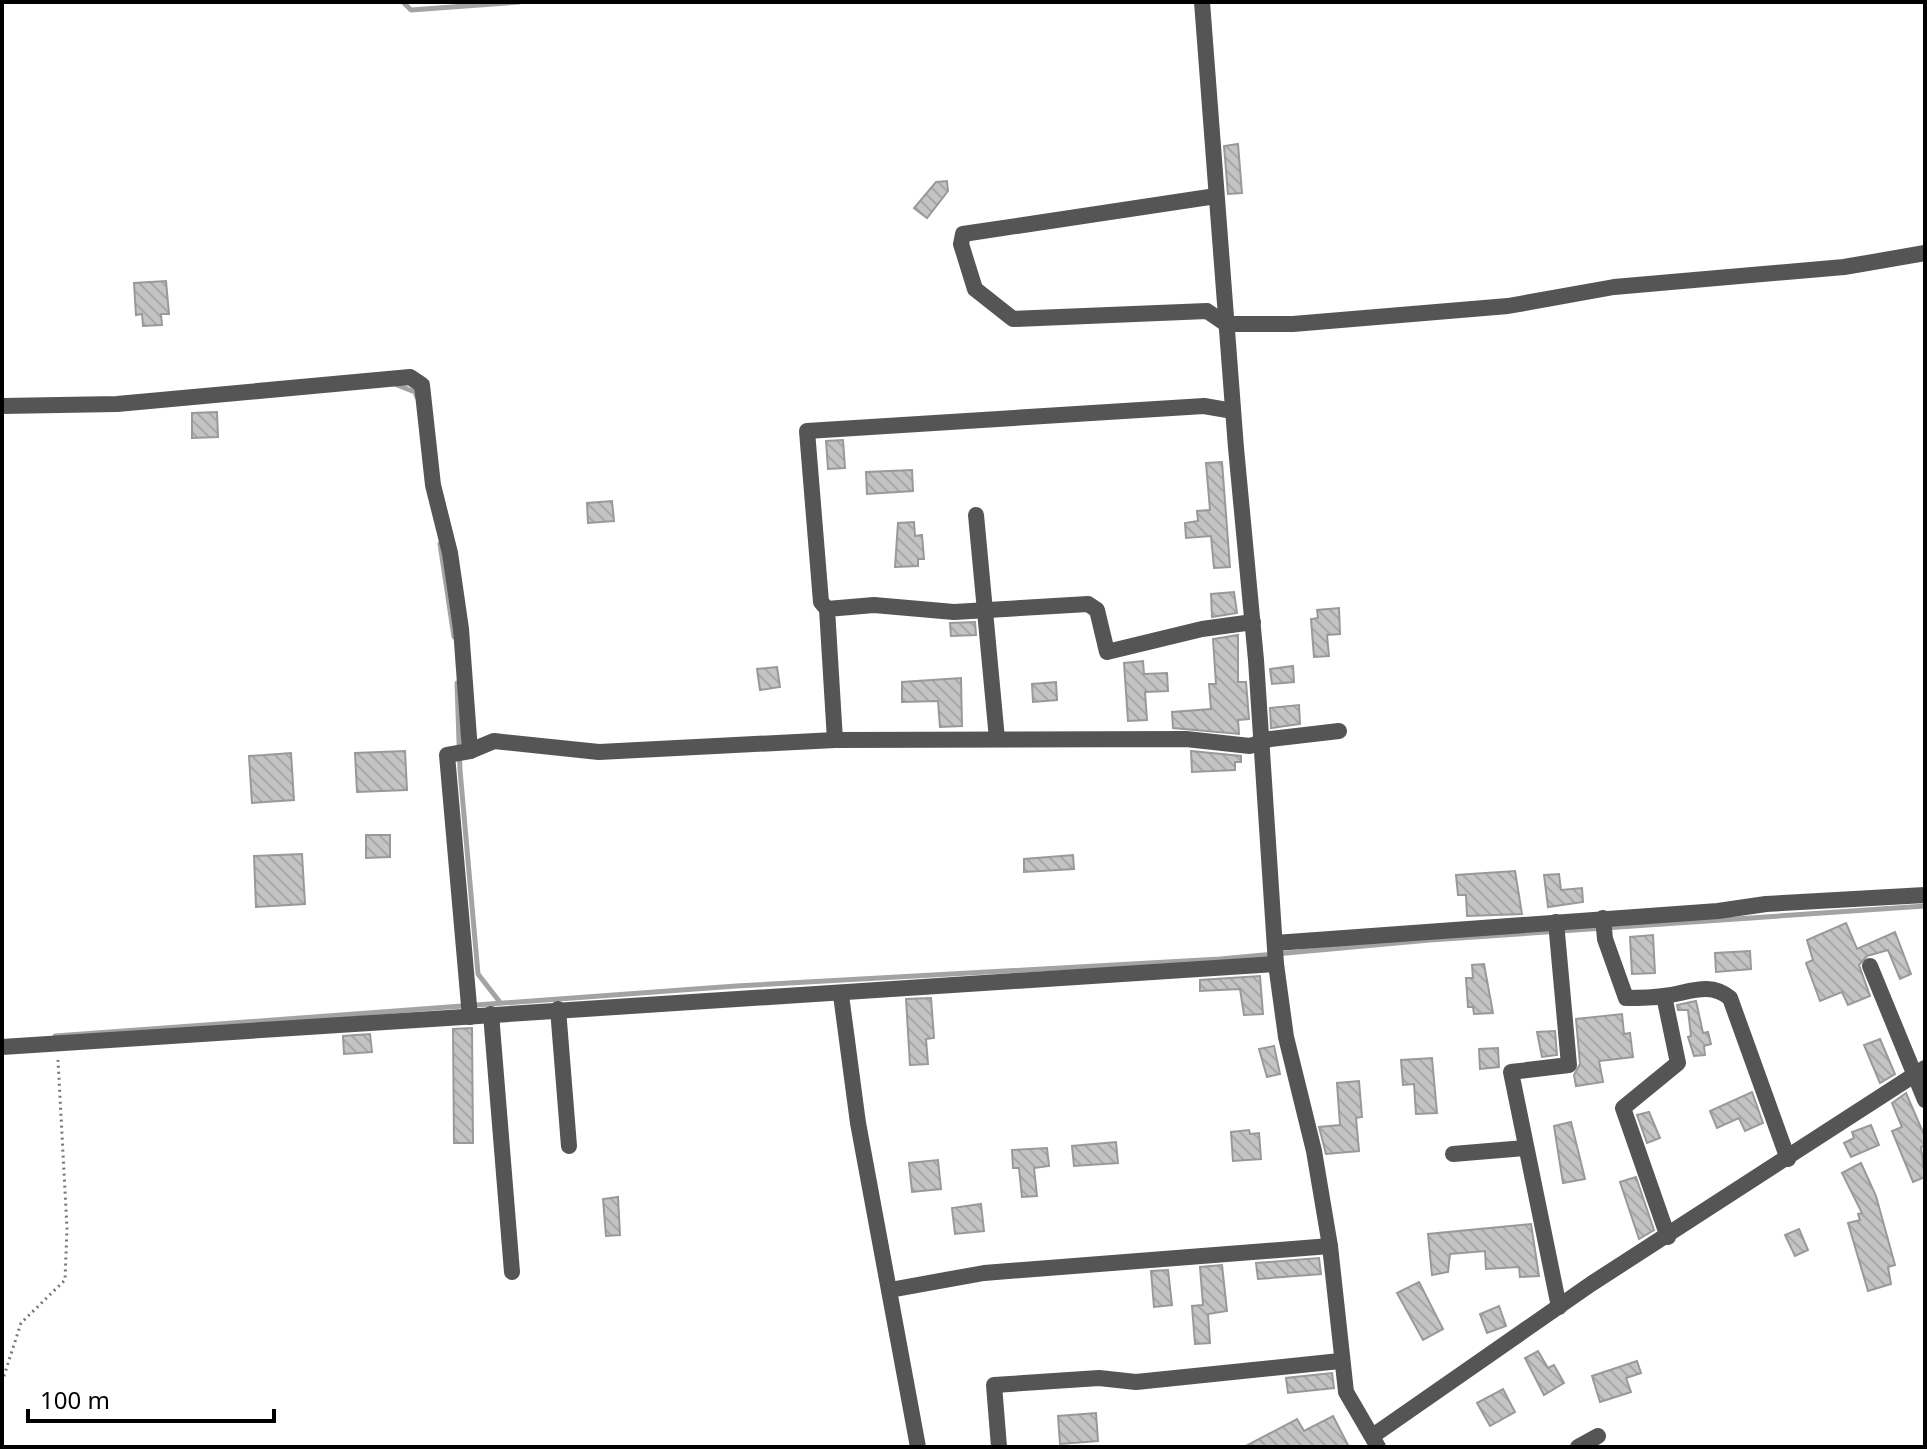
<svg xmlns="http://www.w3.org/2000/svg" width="1927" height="1449" font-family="'Noto Sans',sans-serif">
	<defs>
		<pattern id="building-back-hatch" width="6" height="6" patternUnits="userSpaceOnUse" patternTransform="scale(2)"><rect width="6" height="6" fill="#c4c4c4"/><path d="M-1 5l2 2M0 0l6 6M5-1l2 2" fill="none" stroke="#a7a7a7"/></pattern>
	</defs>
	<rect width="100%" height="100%" fill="#fff"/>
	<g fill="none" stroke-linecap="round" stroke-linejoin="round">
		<!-- stream -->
		<g stroke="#a3a3a3" stroke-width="5">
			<polyline points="403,2 411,10 519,2"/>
			<polyline points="397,385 415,392 417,397"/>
			<polyline points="440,544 454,637"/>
			<polyline points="457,683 460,770 478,974 499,1001"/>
			<polyline points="55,1036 736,986 1220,959 1430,940 1925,906"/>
		</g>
	</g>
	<!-- building -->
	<g fill="url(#building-back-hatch)" stroke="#999" stroke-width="2">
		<polygon points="1238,144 1242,193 1228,194 1224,146"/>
		<polygon points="947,181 948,191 927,218 914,208 936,182"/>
		<polygon points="166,281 169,314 161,314 162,325 143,326 142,314 136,315 134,283"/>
		<polygon points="217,412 218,437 192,438 192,413"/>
		<polygon points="843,440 845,468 828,469 826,441"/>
		<polygon points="1222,462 1230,567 1214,568 1211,536 1186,538 1185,523 1198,521 1197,511 1210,510 1206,463"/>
		<polygon points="912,470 913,491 867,494 866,472"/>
		<polygon points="612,501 614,521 588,523 587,503"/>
		<polygon points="914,522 915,536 922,535 924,559 918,559 918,566 895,567 898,523"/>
		<polygon points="1234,592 1237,613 1212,617 1211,594"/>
		<polygon points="1339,608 1340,634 1327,635 1329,656 1314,657 1311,619 1318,618 1317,610"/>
		<polygon points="975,622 976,635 951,636 950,623"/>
		<polygon points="1238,635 1238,682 1246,682 1249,719 1238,720 1239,734 1173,728 1172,712 1211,709 1209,684 1216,684 1213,639"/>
		<polygon points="1143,661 1144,674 1167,673 1168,691 1145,692 1147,720 1128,721 1124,663"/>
		<polygon points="1293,666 1294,682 1272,684 1270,669"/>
		<polygon points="777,667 780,687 760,690 757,669"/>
		<polygon points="961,678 962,726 940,727 938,701 902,702 902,682"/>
		<polygon points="1056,682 1057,700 1033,702 1032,684"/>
		<polygon points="1299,705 1300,724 1271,728 1270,708"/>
		<polygon points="405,751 407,790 357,792 355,753"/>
		<polygon points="1191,751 1241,756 1241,762 1235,762 1235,770 1192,772"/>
		<polygon points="291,753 294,800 252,803 249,756"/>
		<polygon points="366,835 390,835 390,857 366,858"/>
		<polygon points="302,854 305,904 256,907 254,856"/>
		<polygon points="1073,855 1074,869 1024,872 1024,859"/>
		<polygon points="1515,871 1522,914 1467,916 1466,895 1458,895 1456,875"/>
		<polygon points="1559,874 1561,890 1582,888 1583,902 1548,907 1544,875"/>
		<polygon points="1846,923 1857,949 1895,932 1911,974 1900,979 1888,950 1867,956 1859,965 1870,996 1848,1005 1842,992 1820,1001 1806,963 1813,960 1807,940"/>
		<polygon points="1653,935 1655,973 1632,974 1630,937"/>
		<polygon points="1750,951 1751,969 1716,972 1715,953"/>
		<polygon points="1484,964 1493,1013 1474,1014 1473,1007 1468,1007 1466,978 1473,978 1472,965"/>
		<polygon points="1260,976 1263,1014 1244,1015 1240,989 1200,991 1200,980"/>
		<polygon points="931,998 934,1038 926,1039 928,1064 910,1065 906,999"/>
		<polygon points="1696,1001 1703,1033 1708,1032 1711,1044 1704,1046 1705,1055 1694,1056 1688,1037 1691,1036 1688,1010 1678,1010 1677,1005"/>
		<polygon points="1622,1014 1624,1034 1630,1033 1633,1057 1599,1061 1603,1082 1576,1086 1574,1075 1580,1064 1576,1019"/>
		<polygon points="472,1028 473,1143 454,1143 453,1029"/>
		<polygon points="1555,1031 1557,1055 1542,1057 1537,1032"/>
		<polygon points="370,1034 372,1052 344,1054 343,1036"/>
		<polygon points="1880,1039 1895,1074 1880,1083 1864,1045"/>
		<polygon points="1274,1046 1280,1074 1267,1077 1259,1049"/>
		<polygon points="1498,1048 1499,1067 1480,1069 1479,1049"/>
		<polygon points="1432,1058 1437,1113 1416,1114 1414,1084 1403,1085 1401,1060"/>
		<polygon points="1359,1081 1362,1117 1356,1118 1359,1151 1326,1154 1319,1127 1340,1125 1337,1083"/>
		<polygon points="1752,1092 1763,1123 1745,1131 1739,1118 1717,1128 1710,1111"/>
		<polygon points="1906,1093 1925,1137 1925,1145 1921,1147 1925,1177 1913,1182 1892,1131 1902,1127 1892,1103"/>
		<polygon points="1649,1112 1660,1138 1647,1143 1637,1115"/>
		<polygon points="1571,1122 1585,1179 1563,1183 1554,1126"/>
		<polygon points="1871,1125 1879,1145 1851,1157 1844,1143 1854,1138 1852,1132"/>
		<polygon points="1249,1130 1250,1134 1259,1133 1261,1159 1233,1161 1231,1132"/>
		<polygon points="1116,1142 1118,1163 1074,1166 1072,1146"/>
		<polygon points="1047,1148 1049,1166 1034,1168 1037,1196 1022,1197 1019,1168 1013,1168 1012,1150"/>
		<polygon points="938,1160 941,1189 912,1192 909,1163"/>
		<polygon points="1861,1163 1876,1196 1895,1265 1888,1267 1891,1284 1868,1291 1848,1223 1860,1220 1858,1214 1862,1213 1842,1173"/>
		<polygon points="1636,1177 1654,1230 1639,1239 1620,1182"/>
		<polygon points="618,1197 620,1235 606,1236 603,1199"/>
		<polygon points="981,1204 984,1231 955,1234 952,1208"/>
		<polygon points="1531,1224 1539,1276 1520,1277 1519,1267 1486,1269 1485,1251 1450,1254 1448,1272 1432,1275 1428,1234"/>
		<polygon points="1799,1229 1808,1250 1795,1256 1785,1235"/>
		<polygon points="1319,1258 1321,1274 1258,1279 1256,1263"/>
		<polygon points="1222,1265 1227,1311 1208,1314 1210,1343 1195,1344 1192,1306 1203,1305 1200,1267"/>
		<polygon points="1168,1270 1172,1305 1154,1307 1151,1271"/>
		<polygon points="1419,1282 1443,1329 1423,1340 1397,1293"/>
		<polygon points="1499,1306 1506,1326 1487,1333 1480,1314"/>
		<polygon points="1538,1351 1548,1368 1554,1365 1564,1383 1544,1395 1525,1358"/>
		<polygon points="1637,1361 1641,1373 1626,1378 1631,1392 1600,1402 1592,1376"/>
		<polygon points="1332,1373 1334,1388 1288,1393 1286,1378"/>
		<polygon points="1503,1389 1515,1412 1490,1426 1477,1403"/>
		<polygon points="1096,1413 1098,1441 1060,1444 1058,1416"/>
		<polygon points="1333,1416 1349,1447 1244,1447 1297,1419 1304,1431"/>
	</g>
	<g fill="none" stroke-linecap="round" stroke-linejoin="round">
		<!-- path -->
		<polyline stroke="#777" stroke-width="3" stroke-dasharray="2 4" stroke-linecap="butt" points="2,1382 21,1323 65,1280 67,1228 58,1060"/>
		<!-- street -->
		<g stroke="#555" stroke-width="16">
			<polyline points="1202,2 1236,448 1256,660 1276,964 1286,1037 1314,1151 1330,1246 1346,1392 1378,1447"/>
			<polyline points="1216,196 963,234 961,244 975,289 1013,319 1207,311 1226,324 1293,324 1508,306 1614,287 1844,267 1925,253"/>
			<polyline points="2,406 117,404 410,377 422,385 433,485 450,553 461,629 470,751 447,755 470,1017"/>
			<polyline points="976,515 997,739"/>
			<polyline points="827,609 821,602 807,431 1204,406 1233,411"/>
			<polyline points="835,740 827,609 874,605 954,612 1088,604 1097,610 1107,652 1202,629 1253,622"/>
			<polyline points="470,751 494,741 599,752 835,740 1186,739 1250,746 1270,739 1339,731"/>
			<path d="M 1603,918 L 1605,939 L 1626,998 C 1638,998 1651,998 1664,996 C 1689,993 1709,981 1730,998 L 1788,1159"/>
			<polyline points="1556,922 1569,1065 1511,1072 1559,1307"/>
			<polyline points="1275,943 1718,911 1766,904 1925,895"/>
			<polyline points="1870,966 1925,1100"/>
			<polyline points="841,995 858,1123 918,1447"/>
			<polyline points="1664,996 1678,1063 1623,1108 1668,1237"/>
			<polyline points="558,1009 569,1146"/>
			<polyline points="491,1014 512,1272"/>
			<polyline points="2,1047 1276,964"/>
			<polyline points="1453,1154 1525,1148"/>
			<polyline points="890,1290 984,1273 1330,1246"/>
			<polyline points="1374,1435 1591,1284 1925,1068"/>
			<polyline points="999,1447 994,1385 1099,1378 1136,1382 1340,1361"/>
			<polyline points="1578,1447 1598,1436"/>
		</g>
	</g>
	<!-- border -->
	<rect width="1927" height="1449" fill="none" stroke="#000000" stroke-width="8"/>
	<!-- scale -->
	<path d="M28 1409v12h246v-12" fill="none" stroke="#000000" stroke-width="4"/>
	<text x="40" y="1409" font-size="24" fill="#000000" stroke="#ffffff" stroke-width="6" paint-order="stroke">100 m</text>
</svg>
